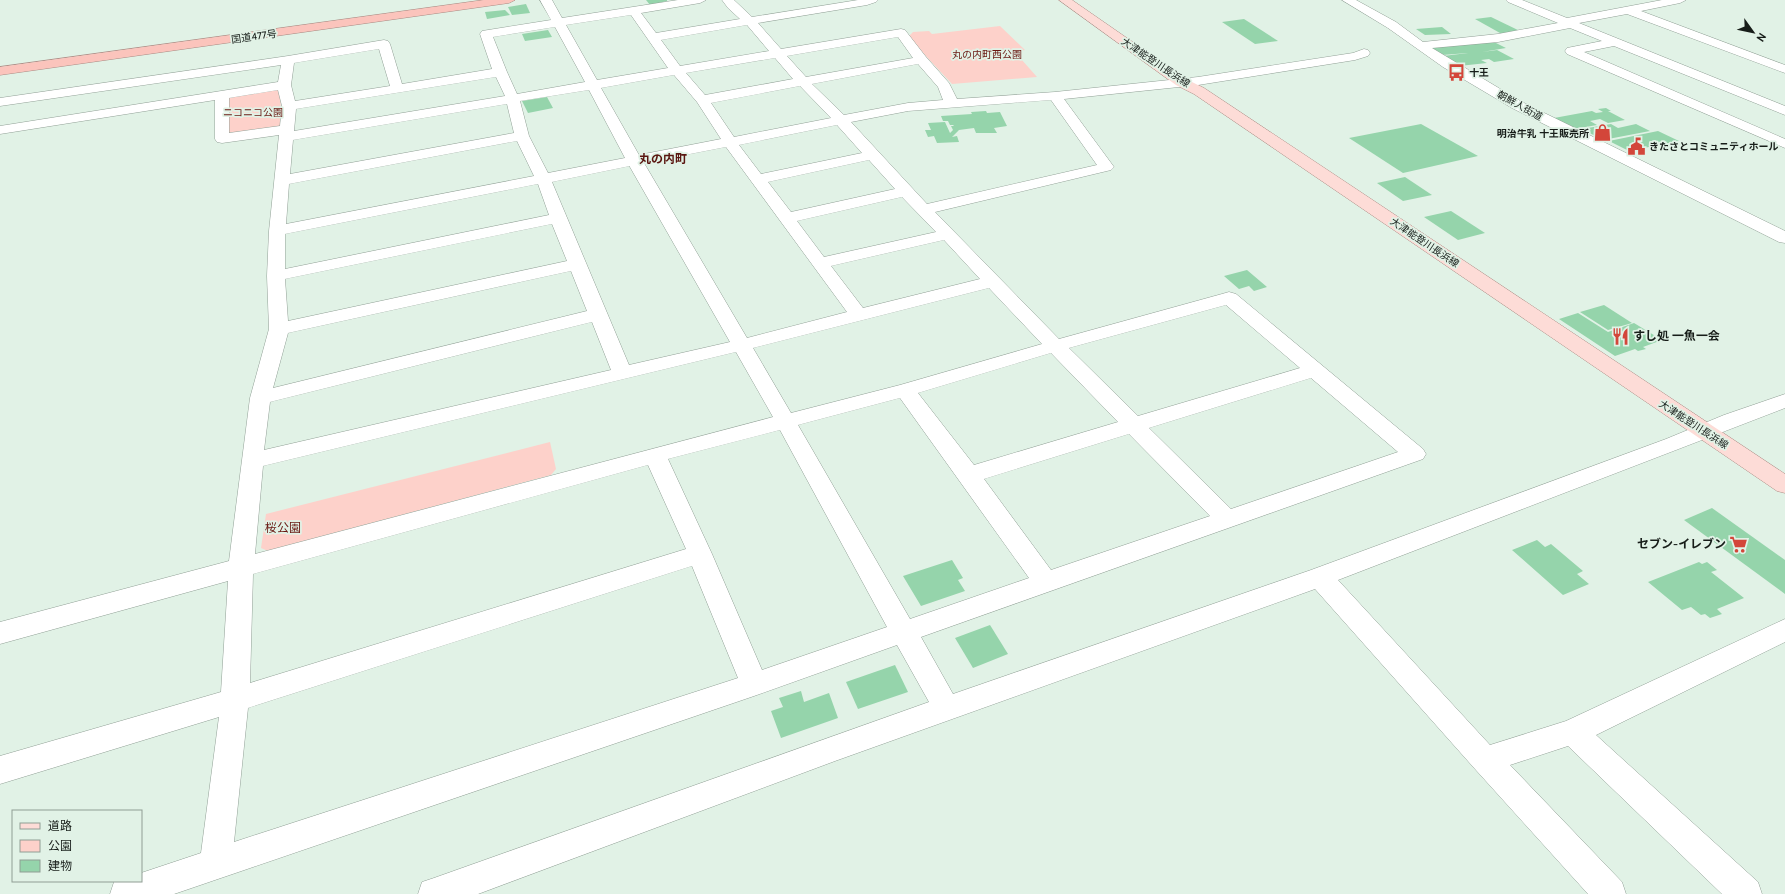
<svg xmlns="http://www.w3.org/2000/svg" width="1785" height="894" font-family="Cabin,'Noto Sans JP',sans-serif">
	<rect width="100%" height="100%" fill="#e1f2e6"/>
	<!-- green -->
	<g fill="#fdd1ca">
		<polygon points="1000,26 1025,50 1015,52 1037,77 952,84 908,37 913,32 929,31 932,34"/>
		<polygon points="273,89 281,90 280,129 226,135 228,97"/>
		<polygon points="550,442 556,469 551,475 268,551 261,548 266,514"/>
	</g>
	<!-- building -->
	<g fill="#95d4ab">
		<polygon points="646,0 667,0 667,1 650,5"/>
		<polygon points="526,4 530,13 512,15 508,7"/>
		<polygon points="505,10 510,15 487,19 485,12"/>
		<polygon points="1491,17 1522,32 1507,34 1500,33 1475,19"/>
		<polygon points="1244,19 1278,41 1255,44 1222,22"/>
		<polygon points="1442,27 1451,34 1425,35 1416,29"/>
		<polygon points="548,30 552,37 525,41 522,34"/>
		<polygon points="1492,41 1506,48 1482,52 1497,50 1514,59 1494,62 1489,59 1481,60 1487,63 1459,66 1443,56 1468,53 1442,55 1430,47"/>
		<polygon points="547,97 553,108 528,113 522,101"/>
		<polygon points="1606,108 1611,111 1608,111 1625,120 1608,123 1600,119 1590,121 1597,125 1574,129 1554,118 1592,111 1596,113 1603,112 1598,109"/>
		<polygon points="986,111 987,113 1000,112 1007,126 994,128 997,133 976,133 974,128 959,130 952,137 957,136 959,142 937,143 934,136 928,137 925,130 931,130 928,123 945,122 950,133 953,130 951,126 954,126 953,125 950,125 948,121 943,121 941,116 972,114 971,112"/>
		<polygon points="1421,124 1478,156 1403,173 1349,138"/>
		<polygon points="1611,124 1618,128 1636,124 1650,131 1603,140 1582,129"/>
		<polygon points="1658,131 1679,141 1629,151 1609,141"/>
		<polygon points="1405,177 1432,195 1403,201 1377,183"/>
		<polygon points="1451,211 1485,233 1458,240 1424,217"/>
		<polygon points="1247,270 1267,287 1254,291 1249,286 1239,289 1224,276"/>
		<polygon points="1604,305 1632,323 1608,330 1580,312"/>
		<polygon points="1578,313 1608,332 1634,323 1662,340 1643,347 1646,349 1638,351 1635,349 1615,356 1559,319"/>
		<polygon points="1712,508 1785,560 1785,594 1684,520"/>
		<polygon points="1537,540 1545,547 1551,544 1583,571 1577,574 1589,584 1563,595 1512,550"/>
		<polygon points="952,560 963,578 958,580 965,591 921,606 903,576"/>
		<polygon points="1699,562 1702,564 1707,562 1717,570 1711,572 1744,598 1717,609 1722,614 1710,618 1705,614 1701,615 1691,607 1682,610 1648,582"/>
		<polygon points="990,625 1008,654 973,668 955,638"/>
		<polygon points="895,665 908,692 858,709 846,682"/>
		<polygon points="801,691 804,702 829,693 838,718 781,738 771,711 783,707 779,698"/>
	</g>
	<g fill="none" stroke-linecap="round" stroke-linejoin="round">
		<defs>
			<g id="minor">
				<path d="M 540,0 L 552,0 L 562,18 L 678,0 L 706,0 L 700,3 L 641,13 L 656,33 L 740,19 L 728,8 L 722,0 L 734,0 L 752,17 L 858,0 L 878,0 L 876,2 L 867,5 L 758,23 L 781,49 L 901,29 L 905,30 L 926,57 L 949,83 L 957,99 L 1055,92 L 1198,77 L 1353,53 L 1364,49 L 1368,50 L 1370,53 L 1368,56 L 1355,60 L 1198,85 L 1064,99 L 1114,167 L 1111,170 L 935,212 L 1059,339 L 1222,294 L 1229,292 L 1236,294 L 1423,449 L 1426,454 L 1423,459 L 921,637 L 953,694 L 1311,570 L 1666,439 L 1724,415 L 1785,394 L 1785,408 L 1338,580 L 1490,745 L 1566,721 L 1785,619 L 1785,642 L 1596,735 L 1758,882 L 1762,894 L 1722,894 L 1568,746 L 1510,765 L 1622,882 L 1626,894 L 1588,894 L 1475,769 L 1315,589 L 835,761 L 478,894 L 418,894 L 422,882 L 434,878 L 929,702 L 897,645 L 754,696 L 174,894 L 110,894 L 114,882 L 118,881 L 141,881 L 141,873 L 201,853 L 219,717 L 0,784 L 0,756 L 221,692 L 228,581 L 0,644 L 0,622 L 229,561 L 250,398 L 269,329 L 267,276 L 269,231 L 279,135 L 222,143 L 217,142 L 215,139 L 215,100 L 0,134 L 0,126 L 278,82 L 281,65 L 0,106 L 0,98 L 288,56 L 384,40 L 388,41 L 390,44 L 402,84 L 492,69 L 480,34 L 482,31 L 551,20 ZM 631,15 L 668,68 L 597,80 L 566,25 ZM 747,25 L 769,51 L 680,66 L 661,40 ZM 555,27 L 585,82 L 517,94 L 507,72 L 493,37 ZM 898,37 L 913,58 L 806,77 L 787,56 ZM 379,49 L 390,86 L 295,101 L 291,85 L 294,63 ZM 775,58 L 793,79 L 705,95 L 686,73 ZM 918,64 L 938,87 L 943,100 L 908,103 L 844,115 L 812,84 ZM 674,75 L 697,102 L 721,139 L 639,155 L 601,88 ZM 496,77 L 505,96 L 294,131 L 296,109 ZM 800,86 L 831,118 L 734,137 L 711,103 ZM 278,90 L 282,106 L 280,126 L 229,133 L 229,98 ZM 589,90 L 625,158 L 548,173 L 529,136 L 520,101 ZM 1051,100 L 1097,165 L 927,204 L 851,122 L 908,111 ZM 507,104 L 514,133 L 290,174 L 293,140 ZM 837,125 L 862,153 L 761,174 L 739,145 ZM 517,141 L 534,176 L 286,224 L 289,184 ZM 726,147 L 847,312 L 747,338 L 644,163 ZM 869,160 L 895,189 L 791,212 L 768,182 ZM 630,166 L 630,167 L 730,342 L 629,365 L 552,182 ZM 538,184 L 549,215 L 285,269 L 285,234 ZM 902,197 L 936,232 L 824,257 L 797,221 ZM 552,224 L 567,261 L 288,321 L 285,279 ZM 944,240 L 980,279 L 863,308 L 831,266 ZM 571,271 L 587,311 L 273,388 L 288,333 ZM 989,288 L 1042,344 L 900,385 L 791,413 L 753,348 ZM 1226,305 L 1300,368 L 1138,416 L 1069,348 ZM 592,322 L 611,370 L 264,450 L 270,402 ZM 736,352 L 773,417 L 255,554 L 263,466 ZM 1051,353 L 1118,422 L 974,465 L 918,393 ZM 1311,378 L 1398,452 L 1231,509 L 1149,428 ZM 900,398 L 1029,578 L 910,619 L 798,425 ZM 780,430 L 887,627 L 762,670 L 712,554 L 668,459 ZM 1129,434 L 1210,516 L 1051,570 L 984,479 ZM 648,465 L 686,549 L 250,683 L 253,574 ZM 692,566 L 738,678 L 234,842 L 248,708 Z"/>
				<polygon points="1342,0 1356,0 1396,22 1423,42 1498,34 1558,23 1508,2 1506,0 1522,0 1567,18 1662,0 1686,0 1680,3 1641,11 1785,65 1785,73 1627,14 1579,23 1785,106 1785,115 1614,46 1584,52 1785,139 1785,148 1567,54 1565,51 1567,48 1602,41 1570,28 1498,42 1432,48 1522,102 1785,231 1785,243 1779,242 1512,108 1443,67 1388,28"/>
			</g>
			<polygon id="major" points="1059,0 1072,0 1186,79 1204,88 1785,474 1785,493 1777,491 1194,94 1176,85"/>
			<polygon id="highway" points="484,0 515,0 509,3 0,75 0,67"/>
		</defs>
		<!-- minor casing -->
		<use href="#minor" stroke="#91a096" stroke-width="1"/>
		<!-- major casing -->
		<use href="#major" stroke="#ab8a83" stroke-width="1"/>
		<!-- highway casing -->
		<use href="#highway" stroke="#ab8a83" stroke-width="1"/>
		<!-- minor -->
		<use href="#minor" fill="#fff" fill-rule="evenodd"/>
		<!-- major -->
		<use href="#major" fill="#fddcd7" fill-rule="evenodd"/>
		<!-- highway -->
		<use href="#highway" fill="#fbc4bc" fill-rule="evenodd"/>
	</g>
	<!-- icons -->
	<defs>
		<symbol id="bus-bare" viewBox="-9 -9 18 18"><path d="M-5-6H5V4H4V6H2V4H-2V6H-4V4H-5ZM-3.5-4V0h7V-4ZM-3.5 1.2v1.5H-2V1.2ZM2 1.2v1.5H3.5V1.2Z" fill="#d3463a" stroke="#e1f2e6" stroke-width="2.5" paint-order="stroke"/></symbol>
		<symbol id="shop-bare" viewBox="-9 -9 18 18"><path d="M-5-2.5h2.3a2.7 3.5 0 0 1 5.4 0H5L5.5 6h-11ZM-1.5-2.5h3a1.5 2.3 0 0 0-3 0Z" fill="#d3463a" stroke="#e1f2e6" stroke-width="2.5" paint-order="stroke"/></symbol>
		<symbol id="civic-bare" viewBox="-9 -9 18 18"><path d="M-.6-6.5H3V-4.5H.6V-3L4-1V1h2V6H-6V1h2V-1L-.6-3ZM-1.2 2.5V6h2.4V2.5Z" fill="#d3463a" stroke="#e1f2e6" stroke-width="2.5" paint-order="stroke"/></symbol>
		<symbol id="restaurant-bare" viewBox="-9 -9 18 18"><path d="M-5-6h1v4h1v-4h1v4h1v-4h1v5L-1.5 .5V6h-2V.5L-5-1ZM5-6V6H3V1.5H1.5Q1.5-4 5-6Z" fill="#d3463a" stroke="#e1f2e6" stroke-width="2.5" paint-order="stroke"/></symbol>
		<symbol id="supermarket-bare" viewBox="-9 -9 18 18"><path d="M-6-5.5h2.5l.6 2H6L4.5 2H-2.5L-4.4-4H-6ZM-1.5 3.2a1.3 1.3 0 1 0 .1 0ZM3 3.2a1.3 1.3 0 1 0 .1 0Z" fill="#d3463a" stroke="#e1f2e6" stroke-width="2.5" paint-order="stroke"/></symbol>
	</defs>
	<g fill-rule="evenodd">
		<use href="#bus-bare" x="1444" y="60" width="25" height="25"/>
		<use href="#shop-bare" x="1590" y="120" width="25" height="25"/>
		<use href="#civic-bare" x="1624" y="134" width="25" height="25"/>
		<use href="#restaurant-bare" x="1608" y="324" width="25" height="25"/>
		<use href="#supermarket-bare" x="1726" y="532" width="25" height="25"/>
	</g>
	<g text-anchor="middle" stroke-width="3.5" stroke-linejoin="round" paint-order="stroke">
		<!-- far-street labels -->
		<g font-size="10" fill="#171d19" stroke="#e1f2e6">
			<text transform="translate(254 36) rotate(-8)" y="4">国道477号</text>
			<text transform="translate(1156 62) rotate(34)" y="4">大津能登川長浜線</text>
			<text transform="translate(1520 105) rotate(29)" y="4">朝鮮人街道</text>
			<text transform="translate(1425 242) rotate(34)" y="4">大津能登川長浜線</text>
			<text transform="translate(1694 424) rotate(33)" y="4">大津能登川長浜線</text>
		</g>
		<!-- far-park labels -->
		<g font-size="10" fill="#691711" stroke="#e1f2e6">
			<text x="987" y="58">丸の内町西公園</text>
			<text x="253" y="116">ニコニコ公園</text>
		</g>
		<!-- far-poi labels -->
		<g font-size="10" font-weight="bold" fill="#171d19" stroke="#e1f2e6" text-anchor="start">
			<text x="1469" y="76">十王</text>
			<text x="1589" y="137" text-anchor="end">明治牛乳 十王販売所</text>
			<text x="1649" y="150">きたさとコミュニティホール</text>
		</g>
		<!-- far-quarter labels -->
		<g font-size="12" font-weight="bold" fill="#5a1611" stroke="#e1f2e6">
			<text x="663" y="163">丸の内町</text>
		</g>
		<!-- poi labels -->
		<g font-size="12" font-weight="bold" fill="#171d19" stroke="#e1f2e6" text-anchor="start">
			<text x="1633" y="340">すし処 一魚一会</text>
			<text x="1726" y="548" text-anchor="end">セブン-イレブン</text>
		</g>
		<!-- park labels -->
		<g font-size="12" fill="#691711" stroke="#e1f2e6">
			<text x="283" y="532">桜公園</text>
		</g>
	</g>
	<!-- legend -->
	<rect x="12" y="810" width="130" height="72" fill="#e1f2e6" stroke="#909d94"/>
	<rect x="20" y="823" width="20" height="6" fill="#fddcd7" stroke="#909d94"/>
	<text x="48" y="830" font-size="12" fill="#171d19">道路</text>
	<rect x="20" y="840" width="20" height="12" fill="#fdd1ca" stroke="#909d94"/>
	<text x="48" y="850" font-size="12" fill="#171d19">公園</text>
	<rect x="20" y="860" width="20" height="12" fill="#95d4ab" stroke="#909d94"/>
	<text x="48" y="870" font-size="12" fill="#171d19">建物</text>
	<!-- north arrow -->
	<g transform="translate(1753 32) rotate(123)" stroke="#e1f2e6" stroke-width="3" paint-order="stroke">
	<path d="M0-3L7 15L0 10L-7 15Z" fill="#171d19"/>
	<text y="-6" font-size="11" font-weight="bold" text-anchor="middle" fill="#171d19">N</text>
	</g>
</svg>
